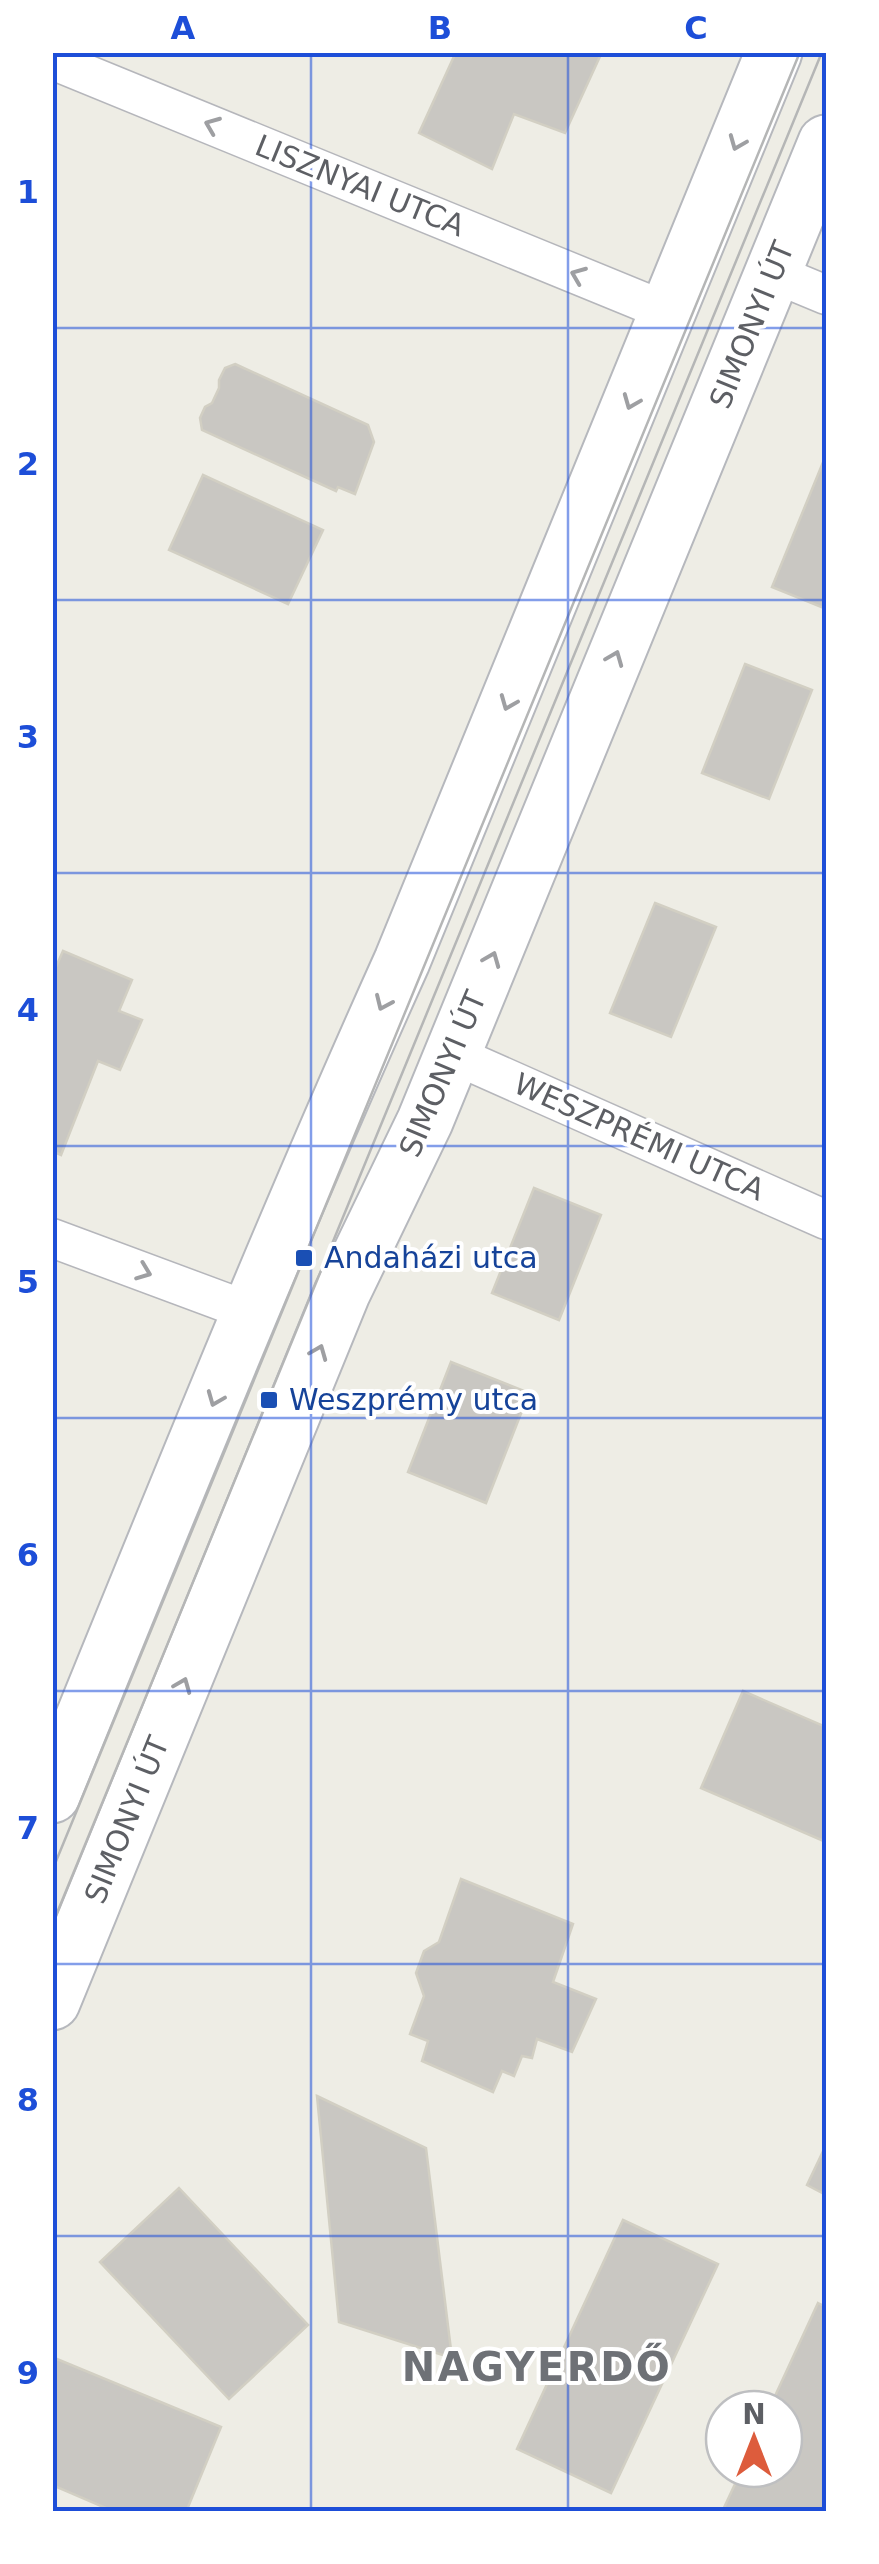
<svg xmlns="http://www.w3.org/2000/svg" width="879" height="2564" font-family="'DejaVu Sans',sans-serif">
	<rect width="100%" height="100%" fill="#eeede5"/>
	<!-- building -->
	<g fill="#c9c7c2" stroke="#d2cfc3" stroke-width="2.5">
		<polygon points="456,52 602,52 565,133 514,114 492,169 419,133"/>
		<polygon points="235,364 368,425 374,442 355,494 338,487 336,491 202,430 200,418 205,407 212,403 219,388 219,380 225,368"/>
		<polygon points="826,455 826,609 772,587"/>
		<polygon points="203,475 323,530 288,604 169,550"/>
		<polygon points="745,664 812,690 769,799 702,773"/>
		<polygon points="655,903 716,927 671,1037 610,1013"/>
		<polygon points="63,951 132,980 119,1011 142,1020 120,1070 98,1061 61,1155 52,1151 52,976"/>
		<polygon points="534,1188 601,1215 559,1320 492,1293"/>
		<polygon points="451,1362 529,1393 486,1503 408,1472"/>
		<polygon points="743,1691 826,1727 826,1842 701,1788"/>
		<polygon points="461,1879 573,1924 553,1982 596,1999 572,2052 537,2039 532,2058 522,2056 514,2076 502,2071 493,2092 422,2061 428,2041 410,2034 424,1996 416,1973 424,1951 439,1942"/>
		<polygon points="317,2096 426,2148 452,2358 339,2322"/>
		<polygon points="826,2145 826,2195 807,2185"/>
		<polygon points="179,2188 308,2325 229,2399 100,2262"/>
		<polygon points="623,2220 718,2264 611,2493 517,2449"/>
		<polygon points="818,2303 826,2307 826,2512 722,2512 742,2469 784,2469 784,2409 769,2409"/>
		<polygon points="52,2357 221,2427 186,2512 115,2512 52,2485"/>
	</g>
	<g fill="none" stroke-linecap="round" stroke-linejoin="round">
		<defs>
			<g id="street">
				<polyline points="52,60 668,312"/>
				<polyline points="773,273 826,295"/>
				<polyline points="452,1054 826,1220"/>
				<polyline points="52,1238 251,1312"/>
			</g>
			<g id="secondary">
				<path d="M 52,1795 C 166,1516 278,1236 402,961 L 774,52"/>
				<polyline points="52,2002 342,1293 425,1121 826,143"/>
			</g>
		</defs>
		<!-- street casing -->
		<use href="#street" stroke="#b5b6bb" stroke-width="41"/>
		<!-- secondary casing -->
		<use href="#secondary" stroke="#b6b8bd" stroke-width="59"/>
		<!-- street -->
		<use href="#street" stroke="#fff" stroke-width="38"/>
		<!-- secondary -->
		<use href="#secondary" stroke="#fff" stroke-width="55"/>
		<!-- tram -->
		<g stroke="#b5b6b6" stroke-width="2.5">
			<polyline points="52,1871 800,52"/>
			<polyline points="52,1925 822,52"/>
		</g>
	</g>
	<!-- one-way arrows -->
	<defs><path id="oneway-chevron" d="M-2-3.5L2.5 0L-2 3.5" fill="none" stroke-width="1.6" stroke-linecap="round" stroke-linejoin="round" transform="scale(2.5)"/></defs>
	<g stroke="#9e9fa2">
		<use href="#oneway-chevron" transform="translate(212 125) rotate(-158)"/>
		<use href="#oneway-chevron" transform="translate(737 143) rotate(112)"/>
		<use href="#oneway-chevron" transform="translate(578 275) rotate(-158)"/>
		<use href="#oneway-chevron" transform="translate(631 402) rotate(112)"/>
		<use href="#oneway-chevron" transform="translate(615 658) rotate(-68)"/>
		<use href="#oneway-chevron" transform="translate(508 703) rotate(112)"/>
		<use href="#oneway-chevron" transform="translate(492 959) rotate(-68)"/>
		<use href="#oneway-chevron" transform="translate(383 1003) rotate(114)"/>
		<use href="#oneway-chevron" transform="translate(144 1272) rotate(21)"/>
		<use href="#oneway-chevron" transform="translate(319 1352) rotate(-68)"/>
		<use href="#oneway-chevron" transform="translate(215 1399) rotate(112)"/>
		<use href="#oneway-chevron" transform="translate(183 1685) rotate(-68)"/>
	</g>
	<!-- grid -->
	<path fill="none" stroke="#1d4ed8" stroke-width="2.5" stroke-opacity="0.55" d="M 311,52 L 311,2512M 568,52 L 568,2512M 52,328 L 826,328M 52,600 L 826,600M 52,873 L 826,873M 52,1146 L 826,1146M 52,1418 L 826,1418M 52,1691 L 826,1691M 52,1964 L 826,1964M 52,2236 L 826,2236"/>
	<!-- markers -->
	<g fill="#1a4fb4" stroke="#fff" stroke-width="4">
		<rect x="294" y="1248" width="20" height="20" rx="5"/>
		<rect x="259" y="1390" width="20" height="20" rx="5"/>
	</g>
	<g text-anchor="middle" stroke-width="8" stroke-linejoin="round" paint-order="stroke">
		<!-- street labels -->
		<g font-size="30" fill="#5d5f64" stroke="#fff">
			<text transform="translate(360 186) rotate(22)" y="10">LISZNYAI UTCA</text>
			<text transform="translate(752 325) rotate(-68)" y="10">SIMONYI ÚT</text>
			<text transform="translate(443 1074) rotate(-67)" y="10">SIMONYI ÚT</text>
			<text transform="translate(639 1137) rotate(24)" y="10">WESZPRÉMI UTCA</text>
			<text transform="translate(127 1820) rotate(-68)" y="10">SIMONYI ÚT</text>
		</g>
		<!-- transit labels -->
		<g font-size="30" fill="#164399" stroke="#fff" text-anchor="start">
			<text x="324" y="1268">Andaházi utca</text>
			<text x="289" y="1410">Weszprémy utca</text>
		</g>
		<!-- district labels -->
		<g font-size="40" font-weight="bold" letter-spacing="2.5" fill="#6e7176" stroke="#fff">
			<text x="537" y="2381">NAGYERDŐ</text>
		</g>
	</g>
	<!-- border -->
	<rect width="879" height="2564" fill="none" stroke="#ffffff" stroke-width="110"/>
	<!-- north arrow -->
	<g transform="translate(754 2439)"><circle r="48" fill="#ffffff" stroke="#bebfc1" stroke-width="2.5"/>
	<path d="M0-8L18 38L0 25L-18 38Z" fill="#dd5c3c"/>
	<text y="-15" font-size="28" font-weight="bold" text-anchor="middle" fill="#5d5f64">N</text>
	</g>
	<rect x="55" y="55" width="769" height="2454" fill="none" stroke="#1d4ed8" stroke-width="4"/>
	<g font-size="32" text-anchor="middle" font-weight="bold" fill="#1d4ed8">
		<text x="183" y="39">A</text>
		<text x="440" y="39">B</text>
		<text x="696" y="39">C</text>
		<text x="28" y="203">1</text>
		<text x="28" y="475">2</text>
		<text x="28" y="748">3</text>
		<text x="28" y="1021">4</text>
		<text x="28" y="1293">5</text>
		<text x="28" y="1566">6</text>
		<text x="28" y="1839">7</text>
		<text x="28" y="2111">8</text>
		<text x="28" y="2384">9</text>
	</g>
</svg>
